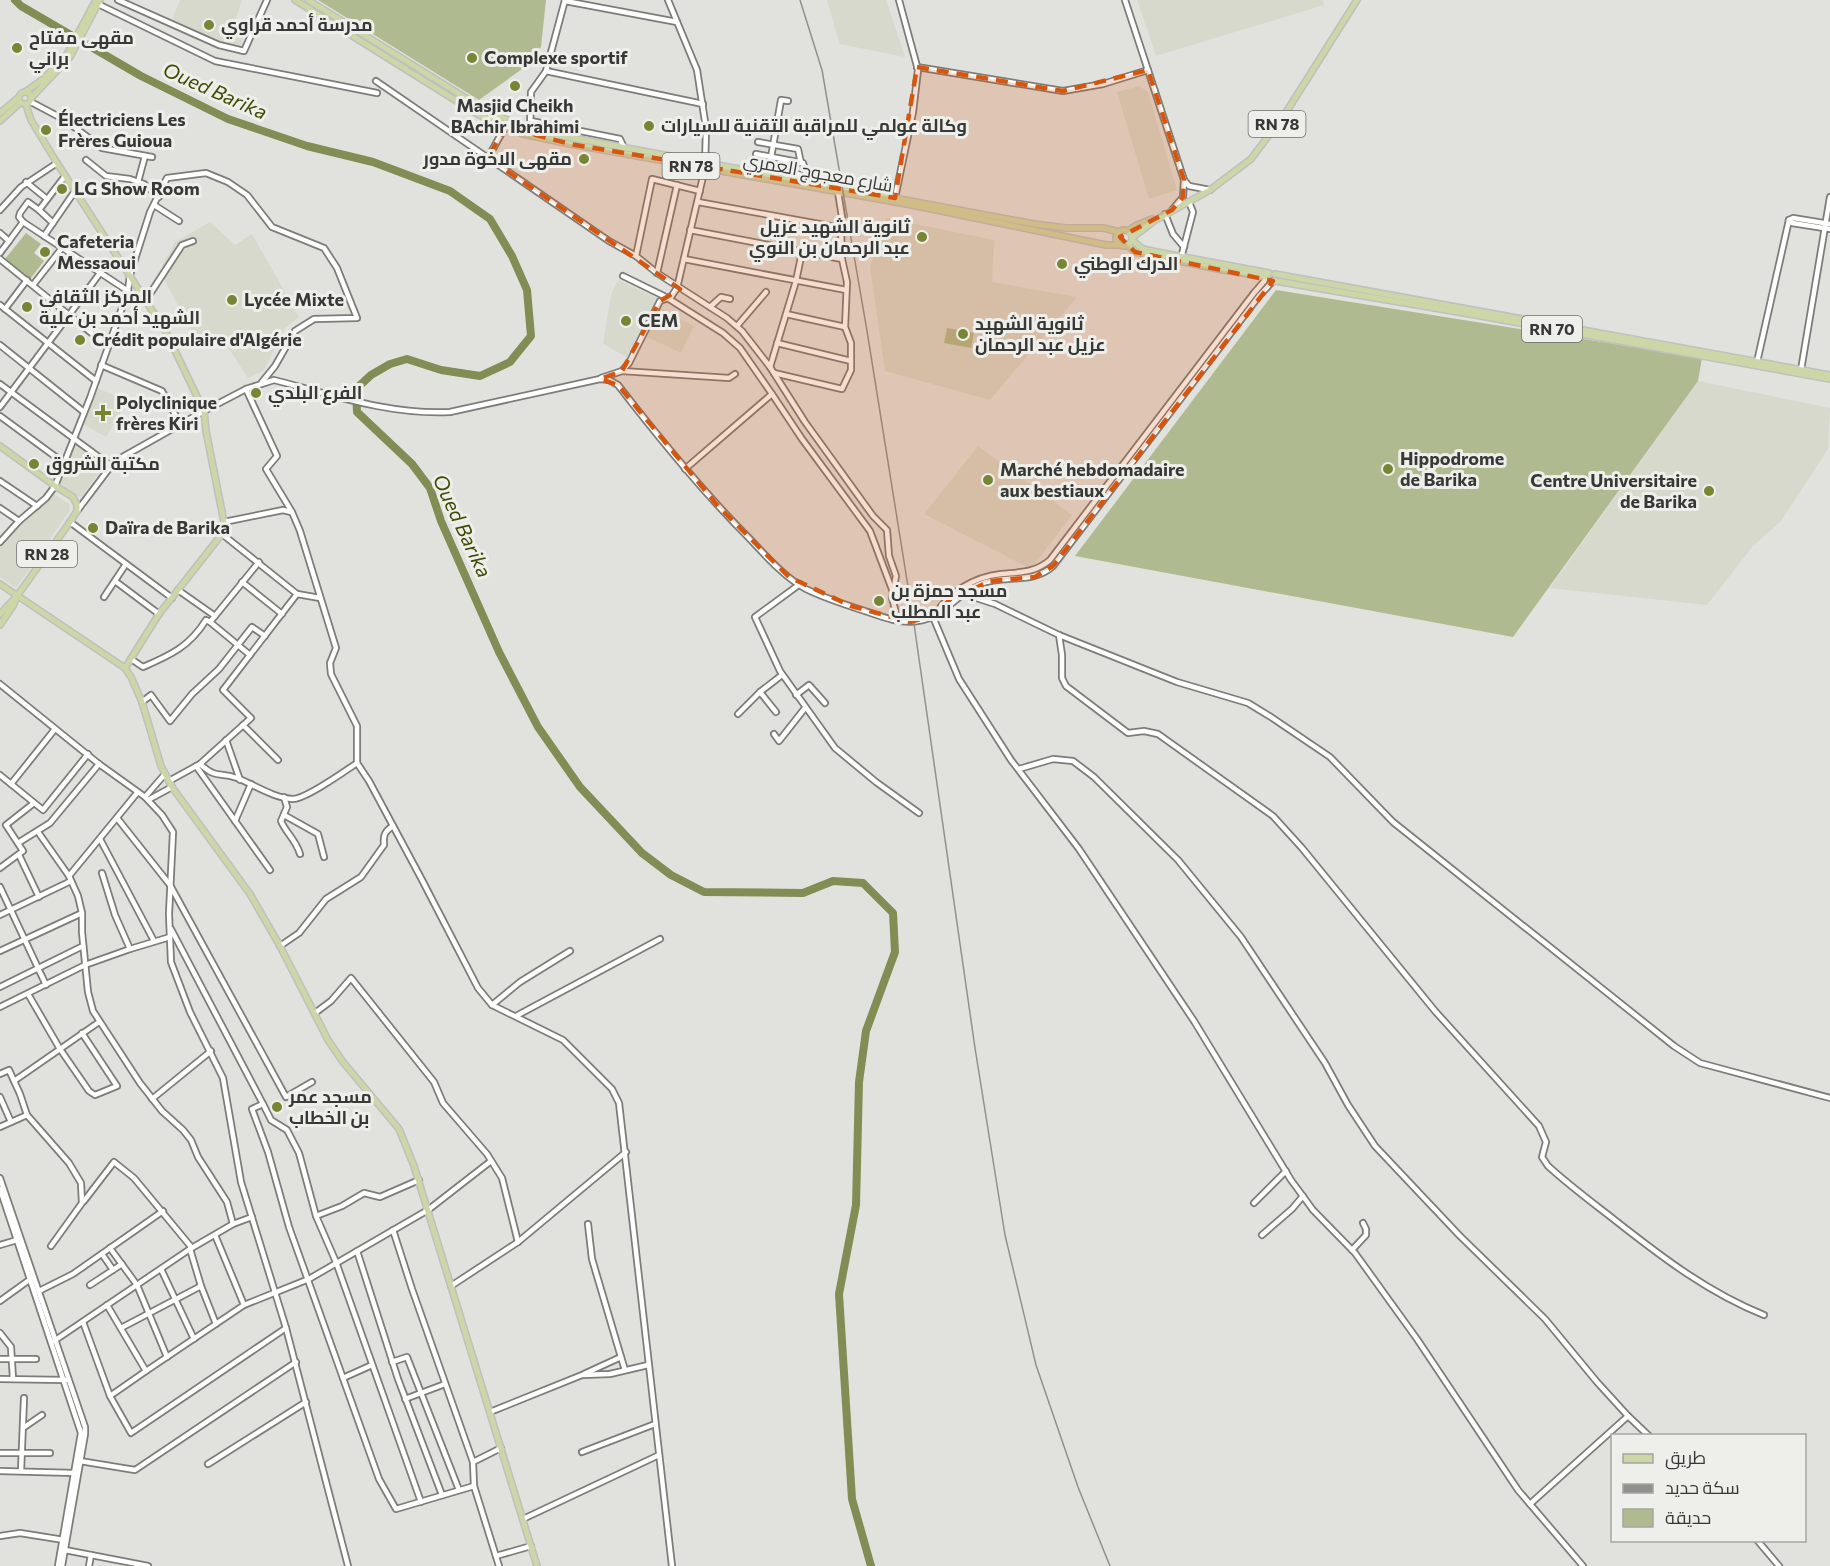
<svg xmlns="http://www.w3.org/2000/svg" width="1830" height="1566" font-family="Commissioner,Cairo,sans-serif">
	<rect width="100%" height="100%" fill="#e1e2dd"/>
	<!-- built -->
	<g fill="#d6d9cc">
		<polygon points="180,0 242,0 232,30 244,35 239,50 172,20"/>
		<polygon points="827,0 886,0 905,57 840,44"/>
		<polygon points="1137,0 1323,0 1324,5 1156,56"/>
		<polygon points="1139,86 1148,92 1177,190 1149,199 1117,92"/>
		<polygon points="886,218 994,240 992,282 1077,297 990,400 885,371 870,267"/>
		<polygon points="210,222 235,245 252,234 299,317 285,328 264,370 248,378 222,338 200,346 166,283 162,266 175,242"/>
		<polygon points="618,280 657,298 627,357 603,344 611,295"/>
		<polygon points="660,308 694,326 681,353 645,336"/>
		<polygon points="1698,381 1830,408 1828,449 1781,521 1753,546 1707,605 1550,588"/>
		<polygon points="94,386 127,402 106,437 81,423"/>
		<polygon points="74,441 105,464 83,495 79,497 57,484"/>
		<polygon points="978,446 1072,515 1031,569 924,514"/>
		<polygon points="52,493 69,504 70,510 16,588 0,577 0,547"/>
	</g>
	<!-- green -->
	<g fill="#b0ba90">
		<polygon points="318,0 546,0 541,47 522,69 479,100"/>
		<polygon points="26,233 41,244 34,253 44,261 30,279 5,259"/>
		<polygon points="1276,290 1702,358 1698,381 1513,637 1075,556"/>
		<polygon points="947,328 974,333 971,348 944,343"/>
	</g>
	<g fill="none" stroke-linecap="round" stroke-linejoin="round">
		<!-- river -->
		<polyline stroke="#818d55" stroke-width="8" points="15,0 21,6 141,76 228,119 307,146 373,162 450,191 490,219 512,256 527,290 531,336 510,362 480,376 441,370 407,359 390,364 371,375 356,389 357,412 412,464 430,488 441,521 499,652 538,727 580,787 642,853 671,875 704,892 803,893 833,881 863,883 893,913 895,952 866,1031 859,1082 856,1205 839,1294 852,1499 871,1566"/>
		<defs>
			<g id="minor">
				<polyline points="118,0 219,45 244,51 267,0"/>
				<polyline points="1125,0 1184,180"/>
				<polyline points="565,1 677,22"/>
				<polyline points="98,4 215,61 377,93"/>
				<polyline points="917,67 1063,91 1103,84 1148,70"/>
				<polyline points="546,71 703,104"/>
				<polyline points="376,81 609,241 636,256"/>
				<polyline points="788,101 781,100 769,169 807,176"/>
				<polyline points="31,102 65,120 102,148 152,157"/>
				<polyline points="531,121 620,139 624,148"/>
				<polyline points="530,130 531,92 546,71 565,0"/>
				<polyline points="758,142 798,149 801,163"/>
				<polyline points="756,154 803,163 807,176"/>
				<polyline points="488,158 505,127"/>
				<polyline points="86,160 106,176 130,179 144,184 159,197"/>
				<polyline points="26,182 47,199"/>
				<polyline points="138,182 145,156"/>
				<polyline points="700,191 652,179 636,256 657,273 727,318 742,331 770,367 805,422 873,516 887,530 889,556 896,576 892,598 898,620"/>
				<polyline points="838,192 842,217 839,228"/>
				<polyline points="895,198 913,112 918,70 899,0"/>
				<polyline points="698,202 841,228 842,259 847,282 845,327 851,343 851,370 842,389 774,373"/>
				<polyline points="154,205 179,221"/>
				<polyline points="0,210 21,187 57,163"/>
				<polyline points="39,210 28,202 20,213 19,217 23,222 128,291"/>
				<polyline points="1172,210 1183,197 1184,180 1189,186 1210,190"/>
				<polyline points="1165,214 1173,234 1184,247"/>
				<polyline points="1789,220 1792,223 1830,229"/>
				<polyline points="1789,220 1793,218 1830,224"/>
				<polyline points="53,223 39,210 65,176"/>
				<polyline points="690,230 842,259"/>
				<polyline points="0,233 9,241 23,222"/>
				<polyline points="44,236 75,191"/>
				<polyline points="0,253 9,241"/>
				<polyline points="1181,258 1193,212 1189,202"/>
				<polyline points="0,259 69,315 0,407"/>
				<polyline points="684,259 846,290"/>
				<polyline points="100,273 69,315 108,346"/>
				<polyline points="657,273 677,185"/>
				<polyline points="623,276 666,297 723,333 740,348 772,394 685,469"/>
				<polyline points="33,285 62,248"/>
				<polyline points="146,300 182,245 193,241"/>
				<polyline points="0,305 96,381"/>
				<polyline points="710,307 721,297 730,299"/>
				<polyline points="5,309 27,280"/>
				<polyline points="786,314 845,327"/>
				<polyline points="737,326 766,292"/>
				<polyline points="777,343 851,361"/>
				<polyline points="0,345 84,412"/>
				<polyline points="1757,362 1789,220"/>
				<polyline points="101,365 162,391 181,425"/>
				<polyline points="770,367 796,281 802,252"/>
				<polyline points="1801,370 1830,197"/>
				<polyline points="622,371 729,378 735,374"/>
				<polyline points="601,378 622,371 629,363 660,301 671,297 677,288 705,168 706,128 697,70 668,0"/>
				<polyline points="0,384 111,466"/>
				<polyline points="772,394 802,439 870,531 893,592"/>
				<polyline points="0,416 64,463"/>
				<polyline points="0,481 37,506"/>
				<polyline points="0,508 19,521"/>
				<path d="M 77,511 L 111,466 L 119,459 L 204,411 L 246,389 L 274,380 C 332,395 390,415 450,412 L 600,379 L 609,380 L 618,385 C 659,438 701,490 748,537 C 765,555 784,577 806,589 C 824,598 846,605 865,611 C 882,617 900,624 918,621 C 944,618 957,593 980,584 C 1005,574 1032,585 1053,566 L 1259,296 L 1273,281"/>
				<polyline points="70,522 172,598"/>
				<polyline points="224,522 283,510 291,512"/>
				<polyline points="222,534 297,594 320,598"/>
				<polyline points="0,542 19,521 46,498 55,486 90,398 128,291 130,275 150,212 167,178 206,173 228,182 247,195 272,227 324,248 337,268 357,318 314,319 295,331 275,366 262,382"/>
				<polyline points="115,581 159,614"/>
				<polyline points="242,582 282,614"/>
				<polyline points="800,584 755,617 780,671 835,748 876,782 919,813"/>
				<polyline points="960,589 964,594 995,604 1059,635 1177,682 1248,703 1271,717 1330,757 1393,822 1674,1046 1700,1063 1830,1098"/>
				<polyline points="178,590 215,616 259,562"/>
				<polyline points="104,597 126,564"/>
				<path d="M 935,615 C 949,592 974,577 1001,574 C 1020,572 1035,573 1050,560 L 1254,293 L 1267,278"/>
				<polyline points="933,617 959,679 1011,760 1079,849 1194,1021 1291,1180 1313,1210 1355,1253 1417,1339 1518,1490 1583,1566"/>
				<polyline points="210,622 250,655"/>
				<path d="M 1059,635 L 1062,655 L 1062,678 L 1066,686 L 1128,733 L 1144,731 L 1158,734 L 1273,816 L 1302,848 L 1435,1011 L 1539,1126 L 1546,1142 L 1542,1157 L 1548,1166 C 1570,1186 1593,1203 1616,1221 C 1663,1258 1709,1293 1764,1315"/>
				<path d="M 131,659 L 143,667 C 171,655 190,646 206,620 L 210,622 L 215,616"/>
				<polyline points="0,684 99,764 145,797 162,815 173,832 169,914 171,962 190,1012 223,1078 241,1182 286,1328 348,1566"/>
				<polyline points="760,692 776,712"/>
				<polyline points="796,695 809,685 825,703"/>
				<polyline points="142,702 151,695 170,721 192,694 219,669 252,627 265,636"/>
				<polyline points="738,714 760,692 782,675"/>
				<polyline points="243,725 278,760"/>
				<polyline points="774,734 779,741 805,708"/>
				<polyline points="226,740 240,780"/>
				<polyline points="357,763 369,781 421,878 478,988 492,1005 563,1040 612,1089 619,1103 672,1566"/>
				<polyline points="200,764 251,718 223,690 297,594"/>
				<polyline points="196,766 270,870"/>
				<polyline points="1019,769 1053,759 1073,761 1094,777 1178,860 1241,937 1325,1063 1348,1105 1375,1146 1459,1235 1545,1319 1597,1382 1628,1416 1530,1504"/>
				<polyline points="0,775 43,810 88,754"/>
				<path d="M 169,781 L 200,764 C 218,780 218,771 237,778 C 255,785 273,798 293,799 C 306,799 345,771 357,763 L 357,726 L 331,674 L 330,663 L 336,648 L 300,531 L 292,512 L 266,469 L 277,456 L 246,389"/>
				<polyline points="11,784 55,729"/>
				<polyline points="145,797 165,774"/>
				<path d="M 284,797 L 287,807 L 281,821 C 286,833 296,840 300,854"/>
				<polyline points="148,800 172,787"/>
				<polyline points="284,815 318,834 324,857"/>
				<polyline points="117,818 170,885 286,1097 312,1082"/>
				<polyline points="235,821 251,784"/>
				<polyline points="38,832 69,876 78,896 82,913 82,932 88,992 93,1011 140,1083 162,1111 183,1130 191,1140 198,1157 227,1202 233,1224"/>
				<polyline points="100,839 154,941"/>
				<polyline points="18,843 50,823 99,764"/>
				<polyline points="19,855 39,897"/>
				<polyline points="0,868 23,851 6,825 34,803"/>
				<polyline points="102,873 115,915 130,949 170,937"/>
				<polyline points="69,876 137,793"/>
				<polyline points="0,887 46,985"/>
				<polyline points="0,915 71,881"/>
				<polyline points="171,929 263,1104 252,1109 268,1152 289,1227 379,1479 396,1509 474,1486 499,1566"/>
				<path d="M 280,946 L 299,933 L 326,899 L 361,877 L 384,845 C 383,835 385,831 393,826"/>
				<polyline points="0,951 82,913"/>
				<polyline points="0,987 83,946"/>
				<polyline points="28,994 60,1049 89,1091 95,1095 117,1086 82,1033"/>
				<polyline points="492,1005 520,982 570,951"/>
				<polyline points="0,1007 85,965 130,949"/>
				<polyline points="315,1013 331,1001 351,978 434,1082 443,1103 487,1154 502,1178 518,1242"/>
				<polyline points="516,1016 660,939"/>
				<polyline points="0,1074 9,1070 20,1094 27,1115 69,1163 81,1183 82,1203 51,1246"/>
				<polyline points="14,1081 99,1022"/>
				<polyline points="0,1097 11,1122"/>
				<polyline points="152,1099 211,1051"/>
				<polyline points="263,1104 271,1120 287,1130 299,1153 316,1216 336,1262 421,1502"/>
				<polyline points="0,1127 27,1115"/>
				<polyline points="0,1178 85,1427 85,1434 62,1566"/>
				<polyline points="0,1189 81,1433 58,1566"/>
				<polyline points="84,1201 114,1162 134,1178 192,1248"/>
				<polyline points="1254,1203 1286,1171"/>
				<polyline points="316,1216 342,1206 364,1193 380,1197 419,1180"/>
				<polyline points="588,1224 592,1259 621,1357"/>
				<polyline points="393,1230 412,1289 473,1462 474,1486"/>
				<polyline points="215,1235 244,1305"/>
				<polyline points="1262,1235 1292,1209 1303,1196"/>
				<polyline points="0,1245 17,1240"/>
				<polyline points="110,1248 137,1285 167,1357"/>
				<polyline points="190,1249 201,1286 216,1324"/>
				<polyline points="1352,1250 1366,1235 1366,1229 1363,1223"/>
				<polyline points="357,1251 398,1379 442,1495"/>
				<polyline points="102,1254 113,1270"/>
				<polyline points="161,1269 194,1339"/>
				<polyline points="90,1285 122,1264"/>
				<polyline points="451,1286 518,1242 626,1152"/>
				<polyline points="39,1291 73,1274 163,1211"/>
				<polyline points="0,1301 32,1278"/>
				<polyline points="107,1305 146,1371 244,1305 309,1279 428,1210 491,1161"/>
				<polyline points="83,1322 110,1396 131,1433 286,1328"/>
				<polyline points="121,1328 201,1286"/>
				<polyline points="0,1333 11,1347 13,1379"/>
				<polyline points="54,1341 190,1249 233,1224 252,1217"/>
				<polyline points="0,1359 36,1359"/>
				<polyline points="392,1362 407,1357 459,1490"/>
				<polyline points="584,1374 621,1357 625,1370"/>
				<polyline points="343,1378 372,1365"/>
				<polyline points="0,1379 66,1380"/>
				<polyline points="110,1396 146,1371"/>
				<polyline points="405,1399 445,1384"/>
				<polyline points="490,1412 582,1375 610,1374 648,1365"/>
				<polyline points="1628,1416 1649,1436"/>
				<polyline points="23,1428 42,1415"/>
				<polyline points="582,1452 655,1424"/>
				<polyline points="0,1453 50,1453"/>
				<polyline points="80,1461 135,1470 296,1362"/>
				<polyline points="473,1462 501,1448"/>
				<polyline points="208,1464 306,1402"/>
				<polyline points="0,1471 75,1473"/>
				<polyline points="21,1471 24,1398"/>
				<polyline points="523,1519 659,1455"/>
				<polyline points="0,1536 20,1533 64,1540"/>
				<polyline points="1757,1540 1779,1566"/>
				<polyline points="65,1550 148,1566"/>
				<polyline points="496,1556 531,1546"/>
				<polyline points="89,1566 91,1555"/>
			</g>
			<g id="major">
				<polyline points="295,0 479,115 523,134 570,144 912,205 1106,245 1120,245"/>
				<polyline points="308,0 485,110 530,130 1034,224 1066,228 1103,228 1120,232"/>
				<circle cx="25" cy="98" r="6"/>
				<polyline points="25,92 42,80 66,56 96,0"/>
				<polyline points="32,97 70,57 100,0"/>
				<polyline points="26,105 31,120 57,163 166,332 204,411 206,431 224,522 222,534 159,614 125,668"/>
				<polyline points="0,113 19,97"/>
				<polyline points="0,121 20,103"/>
				<circle cx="1124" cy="238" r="8"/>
				<polyline points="1128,231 1135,226 1152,219"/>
				<polyline points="1132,238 1154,221 1210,190 1251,159 1285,114 1357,0"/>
				<polyline points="1132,240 1143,249 1157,252 1269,273"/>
				<polyline points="1127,245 1135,252 1223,270 1267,277"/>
				<polyline points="1275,274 1830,375"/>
				<polyline points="1275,281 1464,313 1830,379"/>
				<polyline points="0,446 55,486 73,497 77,505 77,511 70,522 17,596 13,606 0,625"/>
				<polyline points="0,584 125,668 131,677 142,702 161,766 172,787 250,894 280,946 328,1040 343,1062 399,1129 414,1166 537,1566"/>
				<polyline points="0,614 16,597"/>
			</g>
		</defs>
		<!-- minor casing -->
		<use href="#minor" stroke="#7c7d78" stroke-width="8"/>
		<!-- major casing -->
		<use href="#major" stroke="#bfc0bf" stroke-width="8"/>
		<!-- minor -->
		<use href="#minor" stroke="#fff" stroke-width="4.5"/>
		<!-- major -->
		<use href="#major" stroke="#cdd6a6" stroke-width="5"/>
		<!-- rail -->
		<polyline stroke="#90918e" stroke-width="1.5" points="800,0 822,70 867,331 914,624 975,1048 1005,1235 1036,1365 1078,1487 1110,1566"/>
	</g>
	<!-- marked area -->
	<path fill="#d65610" fill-opacity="0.2" stroke="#d65610" stroke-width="4.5" stroke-dasharray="12 8" stroke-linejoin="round" d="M 917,67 L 1063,91 L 1148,70 L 1184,180 L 1183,197 L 1172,210 L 1120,237 L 1135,252 L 1273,281 L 1053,566 L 1035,577 L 990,581 L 964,594 L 960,589 L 935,615 L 910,622 L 851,606 L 789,577 L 718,506 L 618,385 L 600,379 L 622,371 L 660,301 L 680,289 L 488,158 L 505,127 L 570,144 L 895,198 Z"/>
	<!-- markers -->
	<g fill="#778635" stroke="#eeefea" stroke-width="2">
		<circle cx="209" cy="25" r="6"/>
		<circle cx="17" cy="48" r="6"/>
		<circle cx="472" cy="58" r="6"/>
		<circle cx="515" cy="86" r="6"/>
		<circle cx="649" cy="126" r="6"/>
		<circle cx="46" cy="130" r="6"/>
		<circle cx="584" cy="159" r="6"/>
		<circle cx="62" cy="189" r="6"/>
		<circle cx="922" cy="237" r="6"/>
		<circle cx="45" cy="252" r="6"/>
		<circle cx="1062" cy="264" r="6"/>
		<circle cx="232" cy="300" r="6"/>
		<circle cx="27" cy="307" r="6"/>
		<circle cx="626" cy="321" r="6"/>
		<circle cx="963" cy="334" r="6"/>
		<circle cx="80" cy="340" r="6"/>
		<circle cx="256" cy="393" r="6"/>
		<path d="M100 404h6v6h6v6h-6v6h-6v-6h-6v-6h6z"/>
		<circle cx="34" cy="464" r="6"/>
		<circle cx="1388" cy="469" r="6"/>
		<circle cx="988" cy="480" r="6"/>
		<circle cx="1709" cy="491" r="6"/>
		<circle cx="93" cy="528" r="6"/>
		<circle cx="879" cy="601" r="6"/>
		<circle cx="277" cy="1107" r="6"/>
	</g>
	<g text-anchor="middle" stroke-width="6" stroke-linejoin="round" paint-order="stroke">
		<!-- shield labels -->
		<g fill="#eeefea" stroke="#6f706d" stroke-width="1.5">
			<rect x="1248.5" y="111" width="57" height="26" rx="4.5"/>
			<rect x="662.5" y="153" width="57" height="26" rx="4.5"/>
			<rect x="1522" y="316" width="60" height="26" rx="4.5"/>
			<rect x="17" y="541" width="60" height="26" rx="4.5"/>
		</g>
		<g font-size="16" font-weight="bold" fill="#383937">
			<text x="1277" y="130">RN 78</text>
			<text x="691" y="172">RN 78</text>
			<text x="1552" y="335">RN 70</text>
			<text x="47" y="560">RN 28</text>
		</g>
		<!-- poi labels -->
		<g font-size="18" font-weight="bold" fill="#383937" stroke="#eeefea" text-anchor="start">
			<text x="221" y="31">مدرسة أحمد قراوي</text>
			<text x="29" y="44">مقهى مفتاح<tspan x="29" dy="21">براني</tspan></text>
			<text x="484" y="64">Complexe sportif</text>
			<text x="515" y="112" text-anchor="middle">Masjid Cheikh<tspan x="515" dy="21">BAchir Ibrahimi</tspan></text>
			<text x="58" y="126">Électriciens Les<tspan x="58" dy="21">Frères Guioua</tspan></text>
			<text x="661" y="132">وكالة عولمي للمراقبة التقنية للسيارات</text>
			<text x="572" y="165" text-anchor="end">مقهى الاخوة مدور</text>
			<text x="74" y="195">LG Show Room</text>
			<text x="910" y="233" text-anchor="end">ثانوية الشهيد عزيل<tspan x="910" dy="21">عبد الرحمان بن النوي</tspan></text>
			<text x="57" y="248">Cafeteria<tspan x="57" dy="21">Messaoui</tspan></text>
			<text x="1074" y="270">الدرك الوطني</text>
			<text x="39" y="303">المركز الثقافي<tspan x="39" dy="21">الشهيد أحمد بن علية</tspan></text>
			<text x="244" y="306">Lycée Mixte</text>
			<text x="638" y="327">CEM</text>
			<text x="975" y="330">ثانوية الشهيد<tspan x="975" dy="21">عزيل عبد الرحمان</tspan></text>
			<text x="92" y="346">Crédit populaire d'Algérie</text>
			<text x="268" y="399">الفرع البلدي</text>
			<text x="116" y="409">Polyclinique<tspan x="116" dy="21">frères Kiri</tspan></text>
			<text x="1400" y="465">Hippodrome<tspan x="1400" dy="21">de Barika</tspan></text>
			<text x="46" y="470">مكتبة الشروق</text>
			<text x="1000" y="476">Marché hebdomadaire<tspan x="1000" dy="21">aux bestiaux</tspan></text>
			<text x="1697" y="487" text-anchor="end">Centre Universitaire<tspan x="1697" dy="21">de Barika</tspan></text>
			<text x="105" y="534">Daïra de Barika</text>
			<text x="891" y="597">مسجد حمزة بن<tspan x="891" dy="21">عبد المطلب</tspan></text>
			<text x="289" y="1103">مسجد عمر<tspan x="289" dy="21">بن الخطاب</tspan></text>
		</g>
		<!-- street labels -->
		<g font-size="18" fill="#383937" stroke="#eeefea">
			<text transform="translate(818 173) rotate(10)" y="6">شارع معجوج العمري</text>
		</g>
		<!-- water labels -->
		<g font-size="20" font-style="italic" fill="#404a03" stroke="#eeefea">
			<text transform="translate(215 91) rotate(24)" y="7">Oued Barika</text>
			<text transform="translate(462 526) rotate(65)" y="7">Oued Barika</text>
		</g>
	</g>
	<!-- legend -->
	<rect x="1611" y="1434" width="195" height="108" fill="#eeefea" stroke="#a5a6a2" stroke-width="1.5"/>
	<rect x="1623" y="1454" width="30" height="9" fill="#cdd6a6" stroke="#a5a6a2" stroke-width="1.5"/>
	<text x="1665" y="1464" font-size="18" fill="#383937">طريق</text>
	<rect x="1623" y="1484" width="30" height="9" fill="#90918e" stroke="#a5a6a2" stroke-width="1.5"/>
	<text x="1665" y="1494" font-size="18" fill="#383937">سكة حديد</text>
	<rect x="1623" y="1509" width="30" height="18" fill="#b0ba90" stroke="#a5a6a2" stroke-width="1.5"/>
	<text x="1665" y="1524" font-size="18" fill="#383937">حديقة</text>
</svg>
